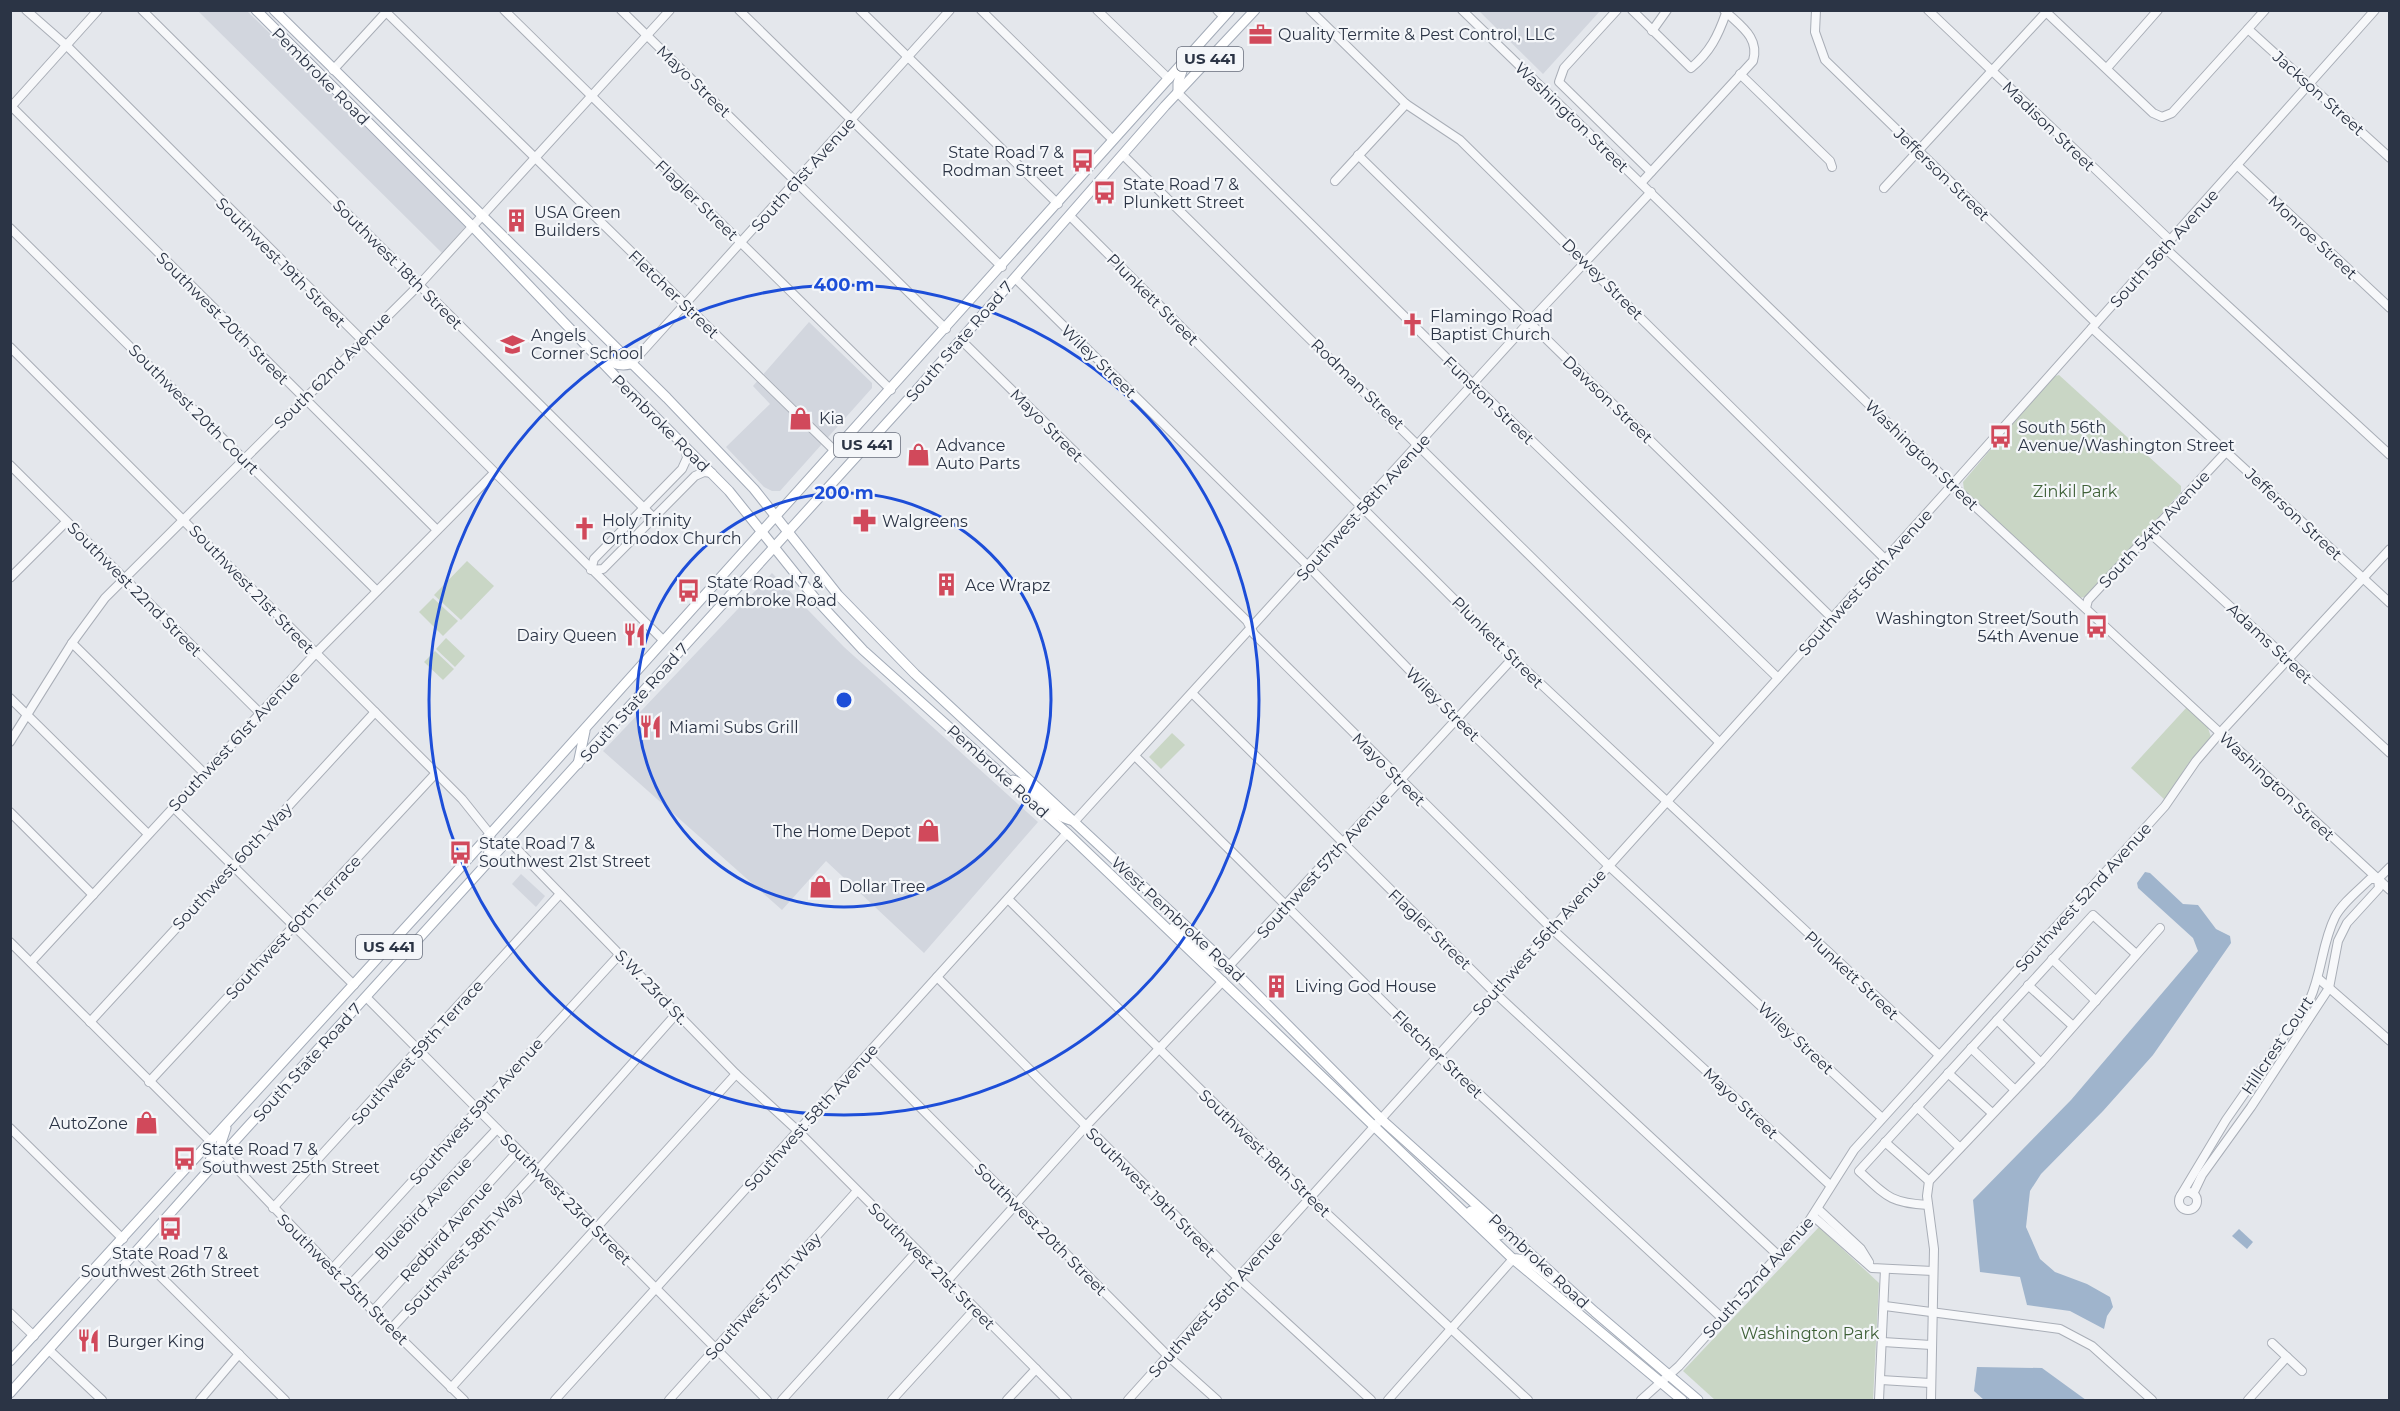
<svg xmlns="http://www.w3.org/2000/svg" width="2400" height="1411" font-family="Montserrat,sans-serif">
	<rect width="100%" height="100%" fill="#e4e7ec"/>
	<!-- built -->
	<g fill="#d2d6de">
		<polygon points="198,11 247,11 466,226 442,253"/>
		<polygon points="1479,11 1600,11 1543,74"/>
		<polygon points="809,322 872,383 872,388 780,491 772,491 764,487 726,447 770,404 753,386"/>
		<polygon points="772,573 844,647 1038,822 924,953 826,861 782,910 603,751"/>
		<polygon points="521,874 545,896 536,907 512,884"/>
	</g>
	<!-- green -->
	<g fill="#c9d6c5">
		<polygon points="2059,375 2181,486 2181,492 2088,596 2080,598 1964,490 1963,482 2052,377"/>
		<polygon points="467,561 494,586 461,620 434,595"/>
		<polygon points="433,598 458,621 443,636 419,612"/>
		<polygon points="446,638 465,656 455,667 436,649"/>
		<polygon points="435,651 454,669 443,680 424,662"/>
		<polygon points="2187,707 2208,728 2211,737 2188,764 2165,800 2131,768"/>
		<polygon points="1172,733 1185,745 1161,769 1149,757"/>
		<polygon points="1819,1227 1879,1283 1873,1400 1715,1400 1683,1371"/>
	</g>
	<!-- water -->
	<g fill="#9fb4cc">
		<polygon points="2145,872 2150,873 2183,904 2198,905 2216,929 2230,936 2231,943 2153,1055 2103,1111 2041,1174 2030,1191 2026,1227 2040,1259 2055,1272 2087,1284 2110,1297 2113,1307 2107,1316 2104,1329 2070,1311 2027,1305 2020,1277 1980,1272 1973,1200 2071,1100 2198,951 2193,938 2138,888 2137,883"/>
		<polygon points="2239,1229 2253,1242 2247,1249 2232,1236"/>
		<polygon points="1977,1367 2042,1368 2086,1400 1984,1400 1974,1391"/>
	</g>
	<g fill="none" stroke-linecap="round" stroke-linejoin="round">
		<defs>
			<g id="minor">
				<polyline points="26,10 67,46 663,640"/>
				<polyline points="142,10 654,518"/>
				<polyline points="384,10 835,451"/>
				<polyline points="504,10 891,390"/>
				<polyline points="621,10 946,329"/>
				<polyline points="739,10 1002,267"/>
				<polyline points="860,10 1058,204"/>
				<polyline points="981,10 1113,140"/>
				<polyline points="1097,10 1169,79"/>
				<polyline points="1217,10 1224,17"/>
				<polyline points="1310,10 1406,104 1460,140 1885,559"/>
				<polyline points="1462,10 1952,485 2390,890"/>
				<polyline points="1617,10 1564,68 1559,82 1651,172"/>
				<path d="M 1632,10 L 1691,68 C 1710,52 1718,36 1726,13"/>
				<polyline points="1816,10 1815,32 1825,60 2096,323"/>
				<polyline points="1928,10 2171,241"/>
				<polyline points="2044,10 2153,113 2162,117 2172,113 2265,10"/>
				<polyline points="2248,29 2390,158"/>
				<polyline points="1652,31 1667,10"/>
				<polyline points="2107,68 2158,10"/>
				<polyline points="333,70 388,10"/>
				<polyline points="1740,74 1830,161 1832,167"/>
				<polyline points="1178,93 1473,384 1778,678"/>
				<polyline points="10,105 437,530"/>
				<polyline points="10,108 98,10"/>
				<polyline points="1123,155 1719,742"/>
				<polyline points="1358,155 1832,618"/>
				<polyline points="2237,165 2390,308"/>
				<polyline points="1335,181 1406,104"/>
				<path d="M 1641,183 L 1753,61 C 1760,37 1740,26 1724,10"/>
				<polyline points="1884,188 2048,10"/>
				<polyline points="1070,216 1513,658 1939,1055"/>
				<polyline points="10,228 377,591"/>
				<polyline points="2165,248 2390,455"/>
				<polyline points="1015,278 1309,567 1457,719 1609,866 1882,1118"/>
				<polyline points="2092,328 2390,603"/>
				<polyline points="961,340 1247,621 1254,634 1551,928 1830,1185"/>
				<polyline points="10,347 462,799 490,834"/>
				<polyline points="631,364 950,10"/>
				<polyline points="685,446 687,458 682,469 594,559 591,570 603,569 695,476 704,472 712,473"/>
				<polyline points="10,465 260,713"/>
				<polyline points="2150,533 2390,753"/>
				<polyline points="10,578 66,522"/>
				<polyline points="2086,608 2088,600 2226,452"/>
				<polyline points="72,643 204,773"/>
				<polyline points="1193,694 1494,992 1779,1256"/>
				<polyline points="10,698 148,834"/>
				<polyline points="10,742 72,643 105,598 419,285 670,10"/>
				<polyline points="1136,757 1437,1055 1722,1318"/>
				<polyline points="173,807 354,985"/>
				<polyline points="10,812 93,895"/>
				<polyline points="1075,821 1529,322 1651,192"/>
				<polyline points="508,840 736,1074 798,1131 1067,1400"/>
				<polyline points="2378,879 2390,867"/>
				<polyline points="1008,899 1309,1197 1528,1400"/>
				<polyline points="10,942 211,1142"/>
				<polyline points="2052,959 2096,1001"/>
				<polyline points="31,962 315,654 494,473"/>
				<polyline points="1229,966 1513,658"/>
				<polyline points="937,977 1238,1278 1371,1400"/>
				<polyline points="2319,979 2390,1041"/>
				<polyline points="2028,985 2073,1026"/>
				<polyline points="366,997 767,1400"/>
				<polyline points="1997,1020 2041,1063"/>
				<polyline points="90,1022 375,712"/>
				<polyline points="1971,1048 2015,1090"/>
				<polyline points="868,1055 1168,1356 1217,1400"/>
				<polyline points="1948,1073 1992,1113"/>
				<polyline points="149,1082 436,773"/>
				<polyline points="1917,1107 1960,1148"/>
				<polyline points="10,1128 123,1239"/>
				<polyline points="1885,1142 1929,1181"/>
				<polyline points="223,1154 373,1311 464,1400"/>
				<circle cx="2188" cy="1201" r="9"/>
				<polyline points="2193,1194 2202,1175 2251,1107 2329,988 2338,941 2347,923 2379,888 2378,879"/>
				<path d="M 2181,1195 L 2226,1120 L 2310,999 C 2322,972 2322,943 2335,917 C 2342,903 2359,890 2370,879 L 2378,879"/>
				<path d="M 1928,1205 C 1890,1203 1886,1196 1859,1171 L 2093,915 L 2136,954"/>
				<polyline points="273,1208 560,894"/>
				<polyline points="1818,1209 1861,1249 1869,1262"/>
				<polyline points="1813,1216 1872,1268 1933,1271"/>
				<polyline points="136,1252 285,1400"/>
				<polyline points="333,1268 620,954"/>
				<polyline points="948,1280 1086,1126 1223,981"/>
				<polyline points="349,1286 497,1129"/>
				<polyline points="1885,1306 2060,1329 2092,1346 2152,1400"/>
				<polyline points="373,1311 518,1151"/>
				<polyline points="10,1313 34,1336"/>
				<polyline points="391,1329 538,1170 677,1013"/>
				<polyline points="1883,1342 1931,1345"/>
				<polyline points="2272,1343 2302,1371"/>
				<polyline points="49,1350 102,1400"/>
				<polyline points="1881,1380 1930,1383"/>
				<polyline points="451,1388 736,1074"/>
				<polyline points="200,1400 239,1354"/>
				<polyline points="555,1400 1067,833"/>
				<polyline points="669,1400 857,1191"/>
				<polyline points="782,1400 917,1251"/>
				<polyline points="892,1400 975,1309"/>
				<polyline points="1007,1400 1036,1369"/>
				<polyline points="1128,1400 1952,485 2375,10"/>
				<polyline points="1388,1400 1513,1259"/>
				<polyline points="1641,1400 1679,1366 1809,1221 1854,1150 2165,806 2196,761 2220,733 2390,549"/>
				<polyline points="1879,1400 1885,1269"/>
				<polyline points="1931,1400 1934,1249 1927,1196 1929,1181 2041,1063 2160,928"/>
				<polyline points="2248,1400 2287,1357"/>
			</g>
			<g id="major">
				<polyline points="256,10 473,227 620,381 729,491 814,597 863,650 1067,833 1513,1259 1682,1400"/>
				<polyline points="274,10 667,398 754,489 838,595 915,674 1229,966 1381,1119 1595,1312 1698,1400"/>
				<polyline points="1178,93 1178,83 1184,65"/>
				<path d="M 603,355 C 611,364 619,367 631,364"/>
				<polyline points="578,764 585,731"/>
				<path d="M 1013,780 C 1036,787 1047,814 1070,820"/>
				<polyline points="488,861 490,834"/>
				<path d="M 1173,928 C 1193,937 1205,964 1227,966"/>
				<polyline points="223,1154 221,1143 226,1128"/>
				<polyline points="208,1169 212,1154 211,1142"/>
				<polyline points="1471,1211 1499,1235 1508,1232"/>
				<path d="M 1513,1259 C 1534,1256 1546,1281 1565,1286"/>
				<polyline points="10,1361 448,881 1230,10"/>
				<polyline points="10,1393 223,1154 914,393 1165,106 1255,10"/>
			</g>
		</defs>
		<!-- minor casing -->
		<use href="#minor" stroke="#a9aeb7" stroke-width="10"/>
		<!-- major casing -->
		<use href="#major" stroke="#a3abb8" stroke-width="11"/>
		<!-- minor -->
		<use href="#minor" stroke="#f7f8fa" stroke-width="8"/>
		<!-- major -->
		<use href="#major" stroke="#fff" stroke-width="9"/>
	</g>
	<!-- distance rings -->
	<g fill="none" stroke="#1d4ed8" stroke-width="3">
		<circle cx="844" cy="700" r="207"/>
		<circle cx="844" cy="700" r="415"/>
	</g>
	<!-- icons -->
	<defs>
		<symbol id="office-bare" viewBox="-9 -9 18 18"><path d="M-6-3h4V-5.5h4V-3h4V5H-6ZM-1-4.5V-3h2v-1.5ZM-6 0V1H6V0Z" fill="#d1495b" stroke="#f4f6f9" stroke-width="2.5" paint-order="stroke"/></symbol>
		<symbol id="bus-bare" viewBox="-9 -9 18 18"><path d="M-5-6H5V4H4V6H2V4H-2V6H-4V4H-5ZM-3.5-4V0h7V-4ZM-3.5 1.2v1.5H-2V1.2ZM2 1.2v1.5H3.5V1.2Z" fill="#d1495b" stroke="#f4f6f9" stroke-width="2.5" paint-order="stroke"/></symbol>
		<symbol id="building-bare" viewBox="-9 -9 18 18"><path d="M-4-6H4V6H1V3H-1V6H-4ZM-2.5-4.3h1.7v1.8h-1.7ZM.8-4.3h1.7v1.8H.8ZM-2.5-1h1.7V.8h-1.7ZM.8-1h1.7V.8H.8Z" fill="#d1495b" stroke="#f4f6f9" stroke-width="2.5" paint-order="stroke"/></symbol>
		<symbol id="church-bare" viewBox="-9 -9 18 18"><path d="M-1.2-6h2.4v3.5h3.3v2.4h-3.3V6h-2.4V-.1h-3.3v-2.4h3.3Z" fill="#d1495b" stroke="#f4f6f9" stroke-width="2.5" paint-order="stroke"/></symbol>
		<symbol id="school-bare" viewBox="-9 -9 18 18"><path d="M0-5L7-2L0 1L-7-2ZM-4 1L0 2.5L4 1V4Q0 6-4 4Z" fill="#d1495b" stroke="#f4f6f9" stroke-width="2.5" paint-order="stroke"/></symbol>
		<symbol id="shop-bare" viewBox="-9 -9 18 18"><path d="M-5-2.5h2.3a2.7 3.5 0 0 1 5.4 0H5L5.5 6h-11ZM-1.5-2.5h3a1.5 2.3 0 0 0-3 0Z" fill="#d1495b" stroke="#f4f6f9" stroke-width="2.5" paint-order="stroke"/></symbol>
		<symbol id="pharmacy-bare" viewBox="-9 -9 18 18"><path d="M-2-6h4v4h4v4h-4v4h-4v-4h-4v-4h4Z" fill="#d1495b" stroke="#f4f6f9" stroke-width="2.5" paint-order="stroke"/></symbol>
		<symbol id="restaurant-bare" viewBox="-9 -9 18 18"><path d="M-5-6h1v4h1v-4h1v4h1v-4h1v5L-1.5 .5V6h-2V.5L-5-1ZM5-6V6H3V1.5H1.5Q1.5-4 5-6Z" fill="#d1495b" stroke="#f4f6f9" stroke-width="2.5" paint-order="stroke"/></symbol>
	</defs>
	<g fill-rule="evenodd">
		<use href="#office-bare" x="1244" y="18" width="33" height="33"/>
		<use href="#bus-bare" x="1066" y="144" width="33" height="33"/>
		<use href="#bus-bare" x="1088" y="176" width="33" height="33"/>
		<use href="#building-bare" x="500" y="204" width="33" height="33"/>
		<use href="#church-bare" x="1396" y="308" width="33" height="33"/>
		<use href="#school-bare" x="496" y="328" width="33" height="33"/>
		<use href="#shop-bare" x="784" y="402" width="33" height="33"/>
		<use href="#bus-bare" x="1984" y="420" width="33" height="33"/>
		<use href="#shop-bare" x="902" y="438" width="33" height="33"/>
		<use href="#pharmacy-bare" x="848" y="504" width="33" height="33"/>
		<use href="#church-bare" x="568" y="512" width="33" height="33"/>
		<use href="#building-bare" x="930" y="568" width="33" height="33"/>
		<use href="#bus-bare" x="672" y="574" width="33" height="33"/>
		<use href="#bus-bare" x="2080" y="610" width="33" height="33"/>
		<use href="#restaurant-bare" x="618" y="618" width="33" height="33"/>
		<use href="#restaurant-bare" x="634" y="710" width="33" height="33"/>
		<use href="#shop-bare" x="912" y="814" width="33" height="33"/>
		<use href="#bus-bare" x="444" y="836" width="33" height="33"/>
		<use href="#shop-bare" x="804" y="870" width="33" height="33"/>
		<use href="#building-bare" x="1260" y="970" width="33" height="33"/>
		<use href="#shop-bare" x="130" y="1106" width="33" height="33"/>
		<use href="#bus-bare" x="168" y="1142" width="33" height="33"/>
		<use href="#bus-bare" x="154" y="1212" width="33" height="33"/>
		<use href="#restaurant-bare" x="72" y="1324" width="33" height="33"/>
	</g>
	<g text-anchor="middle" stroke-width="4.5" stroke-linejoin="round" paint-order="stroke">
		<!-- shield labels -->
		<g fill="#f4f6f9" stroke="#676e7b" stroke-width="1.5">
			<rect x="1177" y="47" width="66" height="24" rx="4.5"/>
			<rect x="834" y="433" width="66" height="24" rx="4.5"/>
			<rect x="356" y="935" width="66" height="24" rx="4.5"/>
		</g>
		<g font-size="15" font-weight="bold" fill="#2b3445">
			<text x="1210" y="64">US 441</text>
			<text x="867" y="450">US 441</text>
			<text x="389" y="952">US 441</text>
		</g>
		<!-- poi labels -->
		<g font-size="16" fill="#2b3445" stroke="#f4f6f9" text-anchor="start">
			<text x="1278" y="40">Quality Termite &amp; Pest Control, LLC</text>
			<text x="1064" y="158" text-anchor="end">State Road 7 &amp;<tspan x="1064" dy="18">Rodman Street</tspan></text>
			<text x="1123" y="190">State Road 7 &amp;<tspan x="1123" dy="18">Plunkett Street</tspan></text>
			<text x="534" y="218">USA Green<tspan x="534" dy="18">Builders</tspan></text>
			<text x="1430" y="322">Flamingo Road<tspan x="1430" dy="18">Baptist Church</tspan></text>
			<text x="531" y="341">Angels<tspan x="531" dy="18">Corner School</tspan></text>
			<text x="819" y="424">Kia</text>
			<text x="2018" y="433">South 56th<tspan x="2018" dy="18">Avenue/Washington Street</tspan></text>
			<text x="936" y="451">Advance<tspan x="936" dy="18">Auto Parts</tspan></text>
			<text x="602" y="526">Holy Trinity<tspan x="602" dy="18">Orthodox Church</tspan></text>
			<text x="882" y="527">Walgreens</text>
			<text x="707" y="588">State Road 7 &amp;<tspan x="707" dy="18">Pembroke Road</tspan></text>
			<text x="965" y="591">Ace Wrapz</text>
			<text x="2079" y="624" text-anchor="end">Washington Street/South<tspan x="2079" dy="18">54th Avenue</tspan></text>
			<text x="617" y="641" text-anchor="end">Dairy Queen</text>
			<text x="669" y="733">Miami Subs Grill</text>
			<text x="911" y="837" text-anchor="end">The Home Depot</text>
			<text x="479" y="849">State Road 7 &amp;<tspan x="479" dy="18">Southwest 21st Street</tspan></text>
			<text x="839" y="892">Dollar Tree</text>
			<text x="1295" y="992">Living God House</text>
			<text x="128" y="1129" text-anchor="end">AutoZone</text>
			<text x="202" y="1155">State Road 7 &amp;<tspan x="202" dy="18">Southwest 25th Street</tspan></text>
			<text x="170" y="1259" text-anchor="middle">State Road 7 &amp;<tspan x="170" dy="18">Southwest 26th Street</tspan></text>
			<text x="107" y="1347">Burger King</text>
		</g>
		<!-- street labels -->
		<g font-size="16" fill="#2b3445" stroke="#f4f6f9">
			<text transform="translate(321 76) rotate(45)" y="6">Pembroke Road</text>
			<text transform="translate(694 81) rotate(44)" y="6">Mayo Street</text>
			<text transform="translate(2319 93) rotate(42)" y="6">Jackson Street</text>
			<text transform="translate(1572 117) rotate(44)" y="6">Washington Street</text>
			<text transform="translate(2049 126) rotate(44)" y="6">Madison Street</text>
			<text transform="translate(803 174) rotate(-48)" y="6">South 61st Avenue</text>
			<text transform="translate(1942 174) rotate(44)" y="6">Jefferson Street</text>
			<text transform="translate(697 200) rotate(44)" y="6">Flagler Street</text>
			<text transform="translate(2313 237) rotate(43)" y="6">Monroe Street</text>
			<text transform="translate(2164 248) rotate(-48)" y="6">South 56th Avenue</text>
			<text transform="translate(281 262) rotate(45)" y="6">Southwest 19th Street</text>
			<text transform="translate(398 264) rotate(45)" y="6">Southwest 18th Street</text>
			<text transform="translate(1603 279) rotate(45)" y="6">Dewey Street</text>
			<text transform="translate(674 294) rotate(44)" y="6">Fletcher Street</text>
			<text transform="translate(1153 299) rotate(45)" y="6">Plunkett Street</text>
			<text transform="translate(223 318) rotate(45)" y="6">Southwest 20th Street</text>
			<text transform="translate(959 341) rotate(-49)" y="6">South State Road 7</text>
			<text transform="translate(1099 361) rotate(44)" y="6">Wiley Street</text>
			<text transform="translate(332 370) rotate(-45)" y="6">South 62nd Avenue</text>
			<text transform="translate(1358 384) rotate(44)" y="6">Rodman Street</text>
			<text transform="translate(1608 399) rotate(44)" y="6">Dawson Street</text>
			<text transform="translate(1489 400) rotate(44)" y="6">Funston Street</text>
			<text transform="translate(194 409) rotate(45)" y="6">Southwest 20th Court</text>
			<text transform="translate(661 423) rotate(45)" y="6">Pembroke Road</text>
			<text transform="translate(1047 425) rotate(45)" y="6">Mayo Street</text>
			<text transform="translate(1922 455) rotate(44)" y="6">Washington Street</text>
			<text transform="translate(1363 507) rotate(-48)" y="6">Southwest 58th Avenue</text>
			<text transform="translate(2294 514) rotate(43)" y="6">Jefferson Street</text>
			<text transform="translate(2154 529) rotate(-47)" y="6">South 54th Avenue</text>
			<text transform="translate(1865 582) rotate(-48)" y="6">Southwest 56th Avenue</text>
			<text transform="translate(135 589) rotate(45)" y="6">Southwest 22nd Street</text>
			<text transform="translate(252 589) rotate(46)" y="6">Southwest 21st Street</text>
			<text transform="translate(1498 642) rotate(45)" y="6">Plunkett Street</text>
			<text transform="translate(2270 643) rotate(43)" y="6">Adams Street</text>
			<text transform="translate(634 702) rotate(-48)" y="6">South State Road 7</text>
			<text transform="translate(1443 704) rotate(45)" y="6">Wiley Street</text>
			<text transform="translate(234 741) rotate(-47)" y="6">Southwest 61st Avenue</text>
			<text transform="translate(1389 769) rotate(45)" y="6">Mayo Street</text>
			<text transform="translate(998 771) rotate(42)" y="6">Pembroke Road</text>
			<text transform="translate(2277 786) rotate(43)" y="6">Washington Street</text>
			<text transform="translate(1323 865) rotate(-48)" y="6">Southwest 57th Avenue</text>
			<text transform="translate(232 866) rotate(-47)" y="6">Southwest 60th Way</text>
			<text transform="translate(2083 897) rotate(-48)" y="6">Southwest 52nd Avenue</text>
			<text transform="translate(1178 919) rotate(43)" y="6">West Pembroke Road</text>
			<text transform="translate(293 927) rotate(-47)" y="6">Southwest 60th Terrace</text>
			<text transform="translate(1430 929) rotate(44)" y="6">Flagler Street</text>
			<text transform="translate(1539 942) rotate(-48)" y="6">Southwest 56th Avenue</text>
			<text transform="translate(1852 975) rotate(43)" y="6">Plunkett Street</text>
			<text transform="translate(652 987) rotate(46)" y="6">S.W. 23rd St.</text>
			<text transform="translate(1796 1038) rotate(43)" y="6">Wiley Street</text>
			<text transform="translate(2277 1045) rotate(-56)" y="6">Hillcrest Court</text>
			<text transform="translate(417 1052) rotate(-48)" y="6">Southwest 59th Terrace</text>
			<text transform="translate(1438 1054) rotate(44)" y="6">Fletcher Street</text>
			<text transform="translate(307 1062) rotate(-48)" y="6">South State Road 7</text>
			<text transform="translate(1741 1103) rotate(43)" y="6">Mayo Street</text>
			<text transform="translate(476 1111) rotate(-48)" y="6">Southwest 59th Avenue</text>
			<text transform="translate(811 1117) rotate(-48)" y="6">Southwest 58th Avenue</text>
			<text transform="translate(1265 1153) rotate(44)" y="6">Southwest 18th Street</text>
			<text transform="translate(1151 1192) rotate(45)" y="6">Southwest 19th Street</text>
			<text transform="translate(566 1199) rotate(45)" y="6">Southwest 23rd Street</text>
			<text transform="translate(423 1208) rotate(-47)" y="6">Bluebird Avenue</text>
			<text transform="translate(1041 1229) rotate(45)" y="6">Southwest 20th Street</text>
			<text transform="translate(446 1231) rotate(-48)" y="6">Redbird Avenue</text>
			<text transform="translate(463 1252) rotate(-47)" y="6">Southwest 58th Way</text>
			<text transform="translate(1539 1261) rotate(43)" y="6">Pembroke Road</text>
			<text transform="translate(932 1266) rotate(45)" y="6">Southwest 21st Street</text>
			<text transform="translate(1758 1277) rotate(-48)" y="6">South 52nd Avenue</text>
			<text transform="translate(343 1279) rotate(45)" y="6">Southwest 25th Street</text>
			<text transform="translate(763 1296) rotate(-48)" y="6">Southwest 57th Way</text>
			<text transform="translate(1215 1304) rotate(-48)" y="6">Southwest 56th Avenue</text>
		</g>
		<!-- park labels -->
		<g font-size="16" fill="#3f6138" stroke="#f4f6f9">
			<text x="2075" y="497">Zinkil Park</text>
			<text x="1810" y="1339">Washington Park</text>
		</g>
	</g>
	<circle cx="844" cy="700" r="9" fill="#1d4ed8" stroke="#f4f6f9" stroke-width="3"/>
	<g font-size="18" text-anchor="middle" font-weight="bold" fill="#1d4ed8" stroke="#f4f6f9" stroke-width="4.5" stroke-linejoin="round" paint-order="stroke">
		<text x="844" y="291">400 m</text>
		<text x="844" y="499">200 m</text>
	</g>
	<!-- border -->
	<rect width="2400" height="1411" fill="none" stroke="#2b3445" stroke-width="24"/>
</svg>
